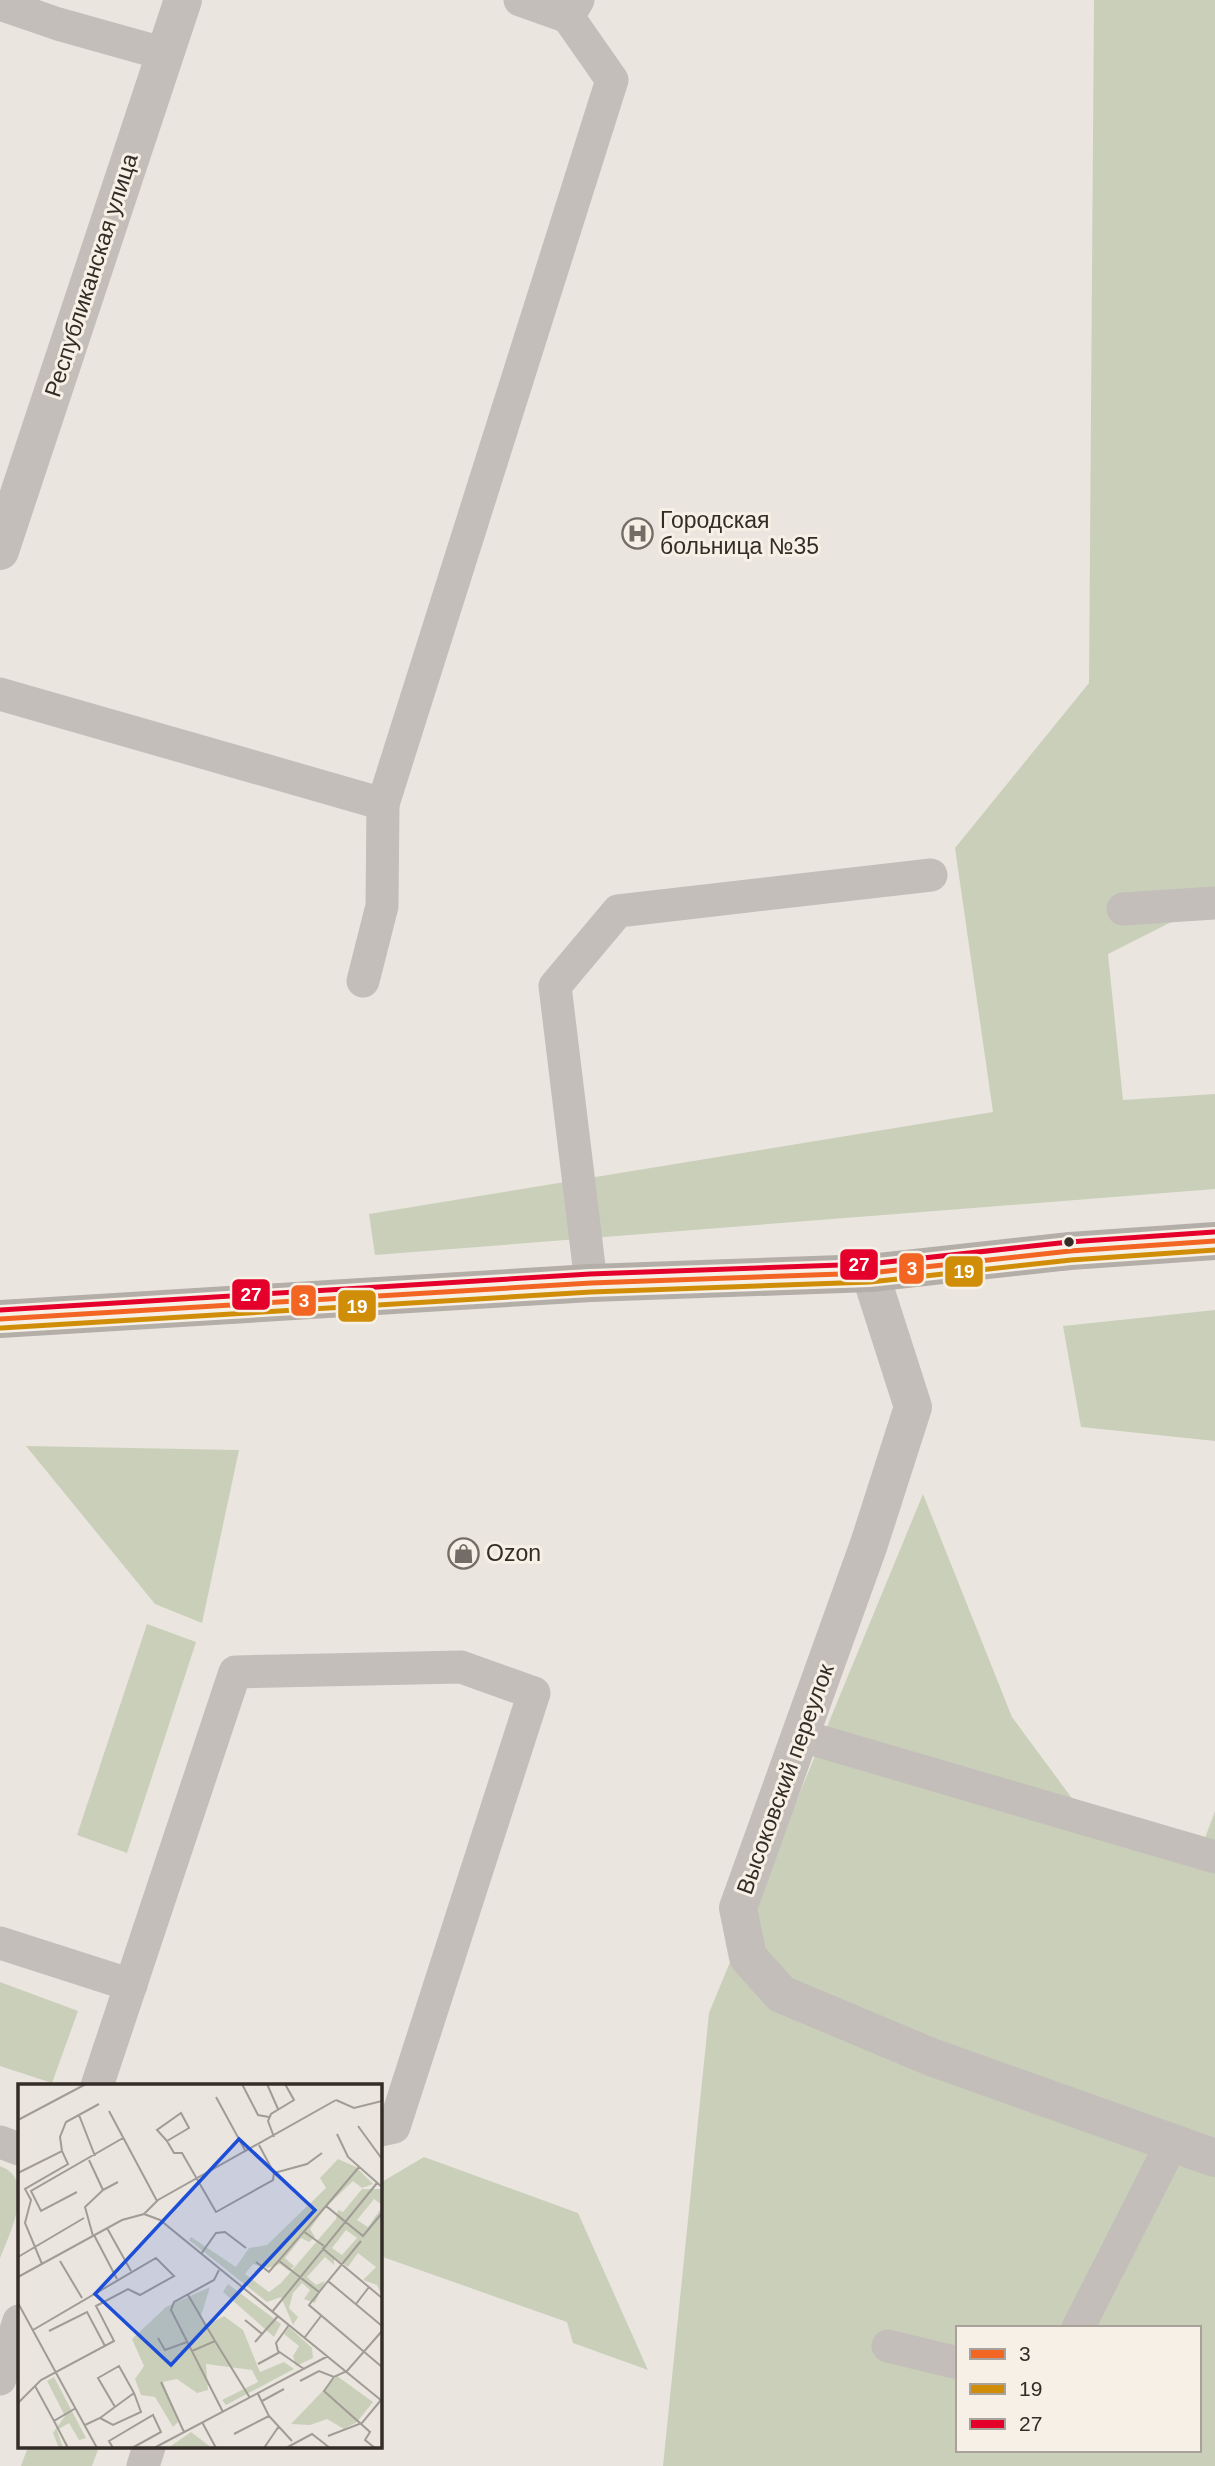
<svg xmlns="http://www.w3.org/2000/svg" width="1215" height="2466" font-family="Helvetica,sans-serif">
	<rect width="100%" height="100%" fill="#eae6df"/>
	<!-- green -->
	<g fill="#cacfba" fill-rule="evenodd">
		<polygon points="1094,0 1215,0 1215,900 1108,954 1123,1100 1215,1094 1215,1189 375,1255 369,1214 993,1112 955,848 1089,683"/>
		<polygon points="1215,1310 1215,1441 1081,1427 1063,1326"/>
		<polygon points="26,1446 239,1450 202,1623 155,1604"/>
		<path d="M 923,1494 L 1012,1717 L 1088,1820 L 1201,1849 L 1215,1811 L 1215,2466 L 663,2466 L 709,2013 ZM 958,2328 L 1199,2328 L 1199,2450 L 958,2450 Z"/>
		<polygon points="147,1624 196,1642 127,1853 77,1835"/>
		<polygon points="0,1982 78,2011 52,2083 0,2066"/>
		<polygon points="424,2157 578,2213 648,2370 573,2343 567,2322 380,2256 380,2183"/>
		<path d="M 0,2166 C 38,2180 9,2234 0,2259 Z"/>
		<polygon points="28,2447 99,2447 92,2466 21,2466"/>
	</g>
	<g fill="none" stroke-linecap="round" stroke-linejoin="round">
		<!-- lane -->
		<g stroke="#c3beb9" stroke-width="33">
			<polyline points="520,0 568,17"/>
			<polyline points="0,4 58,24 165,54"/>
			<polyline points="0,694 383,804 612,80 568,17 578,0"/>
			<polyline points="1123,909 1215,903"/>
			<polyline points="363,981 382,906 383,804"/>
			<polyline points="591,1283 555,986 618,911 931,875"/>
			<polyline points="802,1736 1215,1857"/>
			<polyline points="0,1943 131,1985"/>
			<polyline points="97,2086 235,1672 461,1667 534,1693 394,2127 380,2130"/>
			<polyline points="0,2142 19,2149"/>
			<polyline points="1078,2328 1172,2143"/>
			<polyline points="888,2346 958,2363"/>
			<polyline points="0,2379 19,2321"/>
			<polyline points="143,2466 149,2447"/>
		</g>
		<!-- street -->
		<g stroke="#c3beb9" stroke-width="38">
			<polyline points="0,551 183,0"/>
			<polyline points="870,1273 913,1407 869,1544 738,1908 748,1957 781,1994 931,2057 1215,2158"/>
		</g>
		<!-- secondary -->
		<polyline stroke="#b4aea9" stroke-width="38" points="0,1319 591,1283 870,1273 1070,1251 1215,1241"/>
		<defs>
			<polyline id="bus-1" points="0,1319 591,1283 870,1273 1070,1251 1215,1241"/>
			<polyline id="bus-2" points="1,1328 591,1292 870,1282 1071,1260 1215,1250"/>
			<polyline id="bus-3" points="0,1310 590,1274 869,1264 1069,1242 1214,1232"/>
		</defs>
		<!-- bus-1 casing -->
		<use href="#bus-1" stroke="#f7f0e6" stroke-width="10"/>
		<!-- bus-2 casing -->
		<use href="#bus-2" stroke="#f7f0e6" stroke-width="10"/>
		<!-- bus-3 casing -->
		<use href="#bus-3" stroke="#f7f0e6" stroke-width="10"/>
		<!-- bus-1 -->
		<use href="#bus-1" stroke="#f26522" stroke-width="5"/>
		<!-- bus-2 -->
		<use href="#bus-2" stroke="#d08e08" stroke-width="5"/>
		<!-- bus-3 -->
		<use href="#bus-3" stroke="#e4002b" stroke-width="5"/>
	</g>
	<!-- icons -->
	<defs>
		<symbol id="hospital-ring" viewBox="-11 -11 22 22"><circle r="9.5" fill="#f7f0e6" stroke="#736d67" stroke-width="1.5"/><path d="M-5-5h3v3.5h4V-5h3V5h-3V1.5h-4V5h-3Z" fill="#736d67"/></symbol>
		<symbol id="shop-ring" viewBox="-11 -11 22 22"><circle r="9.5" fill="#f7f0e6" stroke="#736d67" stroke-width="1.5"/><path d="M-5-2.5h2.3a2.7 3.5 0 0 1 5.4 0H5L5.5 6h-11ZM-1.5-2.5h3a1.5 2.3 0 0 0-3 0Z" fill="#736d67"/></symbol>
	</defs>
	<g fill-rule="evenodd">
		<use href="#hospital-ring" x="620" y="516" width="35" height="35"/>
		<use href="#shop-ring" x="446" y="1536" width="35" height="35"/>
	</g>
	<!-- markers -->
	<circle fill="#332c27" stroke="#f7f0e6" stroke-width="2.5" cx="1069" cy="1242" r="6"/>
	<g text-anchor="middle" stroke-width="6" stroke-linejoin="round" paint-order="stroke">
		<!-- street labels -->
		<g font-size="23" fill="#332c27" stroke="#f7f0e6">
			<text transform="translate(91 275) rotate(-72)" y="8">Республиканская улица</text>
			<text transform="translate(785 1779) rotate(-70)" y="8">Высоковский переулок</text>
		</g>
		<!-- poi labels -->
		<g font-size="23" fill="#332c27" stroke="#f7f0e6" text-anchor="start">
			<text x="660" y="528">Городская<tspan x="660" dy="26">больница №35</tspan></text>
			<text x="486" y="1561">Ozon</text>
		</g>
	</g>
	<!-- overview -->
	<g transform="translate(18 2084)">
		<rect width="364" height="364" fill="#eae6df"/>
		<path d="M 320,75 L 338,83 L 355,100 L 344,104 L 335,97 L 307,124 L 292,145 L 297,153 L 291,158 L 283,154 L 267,174 L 276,182 L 271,187 L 262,180 L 250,184 L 235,180 L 227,190 L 251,208 L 263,199 L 318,135 L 320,126 L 325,128 L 344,105 L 364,105 L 364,121 L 356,115 L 339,136 L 350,143 L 364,123 L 364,212 L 359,201 L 345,196 L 358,183 L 340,169 L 330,183 L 316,173 L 316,181 L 307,173 L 289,193 L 298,201 L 307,197 L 297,219 L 286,215 L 292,206 L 284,199 L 275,209 L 271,224 L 280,233 L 275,241 L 263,213 L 249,218 L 171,156 L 173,153 L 218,183 L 231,164 L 249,161 L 308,104 L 302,94 ZM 328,146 L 339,154 L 324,171 L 314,164 ZM 210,200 L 263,240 L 256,253 L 205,208 ZM 192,203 L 183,232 L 189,241 L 206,232 L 225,246 L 242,288 L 266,278 L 276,285 L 208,321 L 204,316 L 240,298 L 234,286 L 188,280 L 190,306 L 179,309 L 159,295 L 145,298 L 160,338 L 155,343 L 137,313 L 123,311 L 117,295 L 126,282 L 114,255 L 148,223 ZM 271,243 L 294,264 L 295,274 L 278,282 L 275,272 L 281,262 L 266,250 ZM 319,292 L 355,318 L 339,338 L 326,345 L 309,335 L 292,341 L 273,340 ZM 36,293 L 68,354 L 61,356 L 51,339 L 39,346 L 45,364 L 41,364 L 35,349 L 47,332 L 29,297 ZM 173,348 L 194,364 L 150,364 Z" fill="#cacfba" fill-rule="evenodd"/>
		<path fill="none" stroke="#a19c95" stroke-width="2" d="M 224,0 L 240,31 L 251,33M 249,0 L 260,25M 198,13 L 228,68M 318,16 L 336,24 L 364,17M 91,27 L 139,117M 61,31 L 77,72M 0,36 L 68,0M 340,42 L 364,75M 319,50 L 330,73 L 364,103M 256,53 L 250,37 L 253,30 L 276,16 L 267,0M 149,57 L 139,46 L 163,29 L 171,44 L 149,57 L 156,69 L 164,69 L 198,128 L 255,96 L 256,89 L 289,80 L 304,69M 241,61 L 256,89M 44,67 L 42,53 L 48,38 L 81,20M 71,76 L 85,106 L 100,98M 0,89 L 44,67 L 50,80 L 7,105 L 13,116 L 7,139 L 24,180M 59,108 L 23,127 L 13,107 L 105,54M 308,122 L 341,83M 126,130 L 142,136 L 364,317M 89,144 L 113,187M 285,147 L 306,162M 76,151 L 99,195M 75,152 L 67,123 L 85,106M 343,157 L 310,197 L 364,242M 304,164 L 364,214M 183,170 L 198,149 L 207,148 L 228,164M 0,173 L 66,134M 260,176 L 301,208M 42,177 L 64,214M 238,178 L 251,188 L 308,122 L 345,152 L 364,129M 201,186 L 196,196 L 156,218 L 153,226 L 205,328M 0,193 L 104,136 L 126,130 L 140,116 L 318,16M 310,197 L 291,221 L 364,283M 170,211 L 197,257M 0,219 L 79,364M 338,220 L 351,203M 254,228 L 359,99M 227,236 L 244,250M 271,241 L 258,259 L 260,267 L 286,285M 31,247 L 69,228 L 87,262M 287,253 L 303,232M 140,254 L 147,266 L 169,258M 237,258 L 260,232M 174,267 L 197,257 L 232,314M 240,280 L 262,268M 316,293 L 306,307 L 352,348 L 347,356 L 357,364M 282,297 L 301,287 L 316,293 L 329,287 L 364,247M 143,298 L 166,348M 17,302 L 36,337M 244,317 L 266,305M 0,319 L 23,296 L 96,257 L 78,222 L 110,205 L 122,211 L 156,192 L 138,174 L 15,246M 251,332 L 274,357M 82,334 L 95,341 L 123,328 L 116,309M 184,338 L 198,364M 67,341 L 82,334 L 116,309 L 101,282 L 80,294 L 97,323M 216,350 L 251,332 L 240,310M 310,352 L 344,339 L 363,316M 50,364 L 36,337 L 58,324M 95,364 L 91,357 L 135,331 L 143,348 L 114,364M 136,364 L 310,272M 246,364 L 261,342M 268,364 L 294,350 L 312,364"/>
		<path fill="#1d4ed8" fill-opacity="0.15" stroke="#1d4ed8" stroke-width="3.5" d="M 221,55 L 297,126 L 153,281 L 77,210 Z"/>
		<rect width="364" height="364" fill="none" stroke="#332c27" stroke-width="3.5"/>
	</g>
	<g stroke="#f7f0e6" stroke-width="2.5">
		<rect x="839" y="1248" width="40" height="33" rx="7" fill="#e4002b"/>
		<rect x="898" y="1252" width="27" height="33" rx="7" fill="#f26522"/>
		<rect x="944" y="1255" width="40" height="33" rx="7" fill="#d08e08"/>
		<rect x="231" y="1278" width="40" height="33" rx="7" fill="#e4002b"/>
		<rect x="290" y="1284" width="27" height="33" rx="7" fill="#f26522"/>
		<rect x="337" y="1289" width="40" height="34" rx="7" fill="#d08e08"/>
	</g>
	<g font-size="19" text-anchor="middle" font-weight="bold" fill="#fff">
		<text x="859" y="1271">27</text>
		<text x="912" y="1275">3</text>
		<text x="964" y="1278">19</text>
		<text x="251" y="1301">27</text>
		<text x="304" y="1307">3</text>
		<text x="357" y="1313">19</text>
	</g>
	<!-- legend -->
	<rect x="956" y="2326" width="245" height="126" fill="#f7f0e6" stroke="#a9a29a" stroke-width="2"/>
	<rect x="970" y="2349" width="35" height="10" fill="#f26522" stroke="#a9a29a" stroke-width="2"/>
	<text x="1019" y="2361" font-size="21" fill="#332c27">3</text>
	<rect x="970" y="2384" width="35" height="10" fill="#d08e08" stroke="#a9a29a" stroke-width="2"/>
	<text x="1019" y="2396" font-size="21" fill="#332c27">19</text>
	<rect x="970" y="2419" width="35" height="10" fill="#e4002b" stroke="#a9a29a" stroke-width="2"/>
	<text x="1019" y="2431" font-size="21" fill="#332c27">27</text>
</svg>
